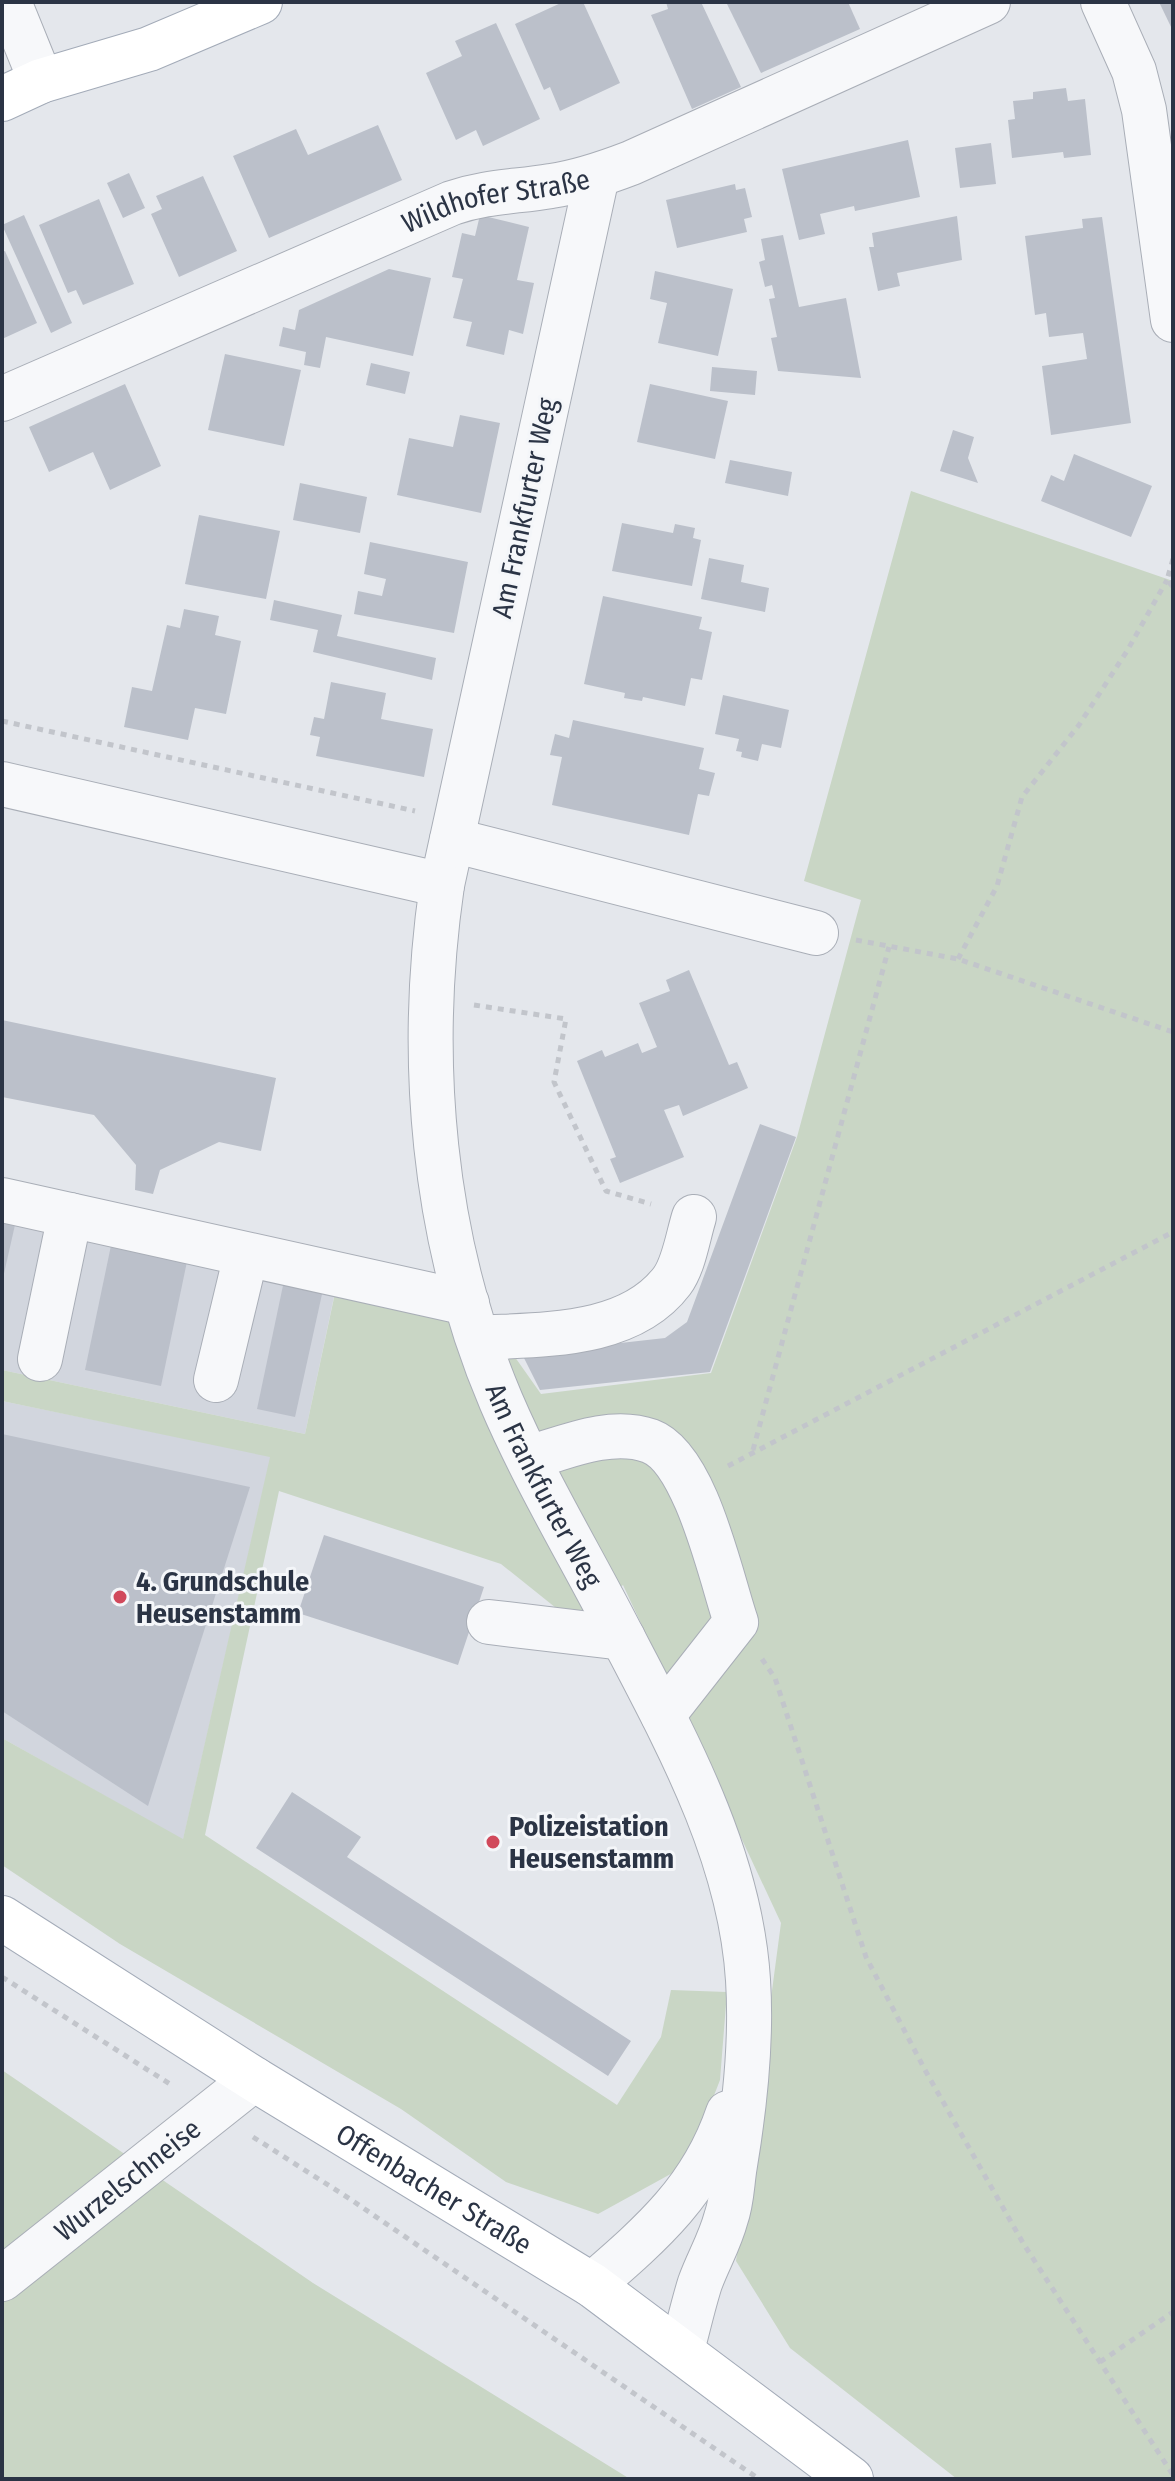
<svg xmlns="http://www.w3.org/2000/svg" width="1175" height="2481" font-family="'Fira Sans Condensed',sans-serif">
	<rect width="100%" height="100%" fill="#e4e7ec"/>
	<!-- built -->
	<g fill="#d2d6de">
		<polygon points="2,1182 343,1254 305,1434 2,1370"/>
		<polygon points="2,1401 271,1456 183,1840 2,1738"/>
	</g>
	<!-- green -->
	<g fill="#c9d6c5">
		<polygon points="911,491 1173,581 1173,2479 957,2479 790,2348 736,2261 781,1923 623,1585 576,1624 501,1564 279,1491 205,1835 617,2105 661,2037 671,1990 727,1992 720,2080 687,2165 598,2214 506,2182 401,2109 120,1944 2,1865 2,1738 183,1839 270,1457 2,1401 2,1370 305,1434 335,1293 498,1333 541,1394 711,1373 797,1137 861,900 804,881"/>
		<polygon points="2,2070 313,2283 630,2479 2,2479"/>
	</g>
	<!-- building -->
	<g fill="#bbc0ca">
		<polygon points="563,2 583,2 620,83 560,111 550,87 544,90 515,24"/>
		<polygon points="666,2 701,2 741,87 692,109 651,15 668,9"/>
		<polygon points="726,2 848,2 860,29 761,73"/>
		<polygon points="1159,2 1173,2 1173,31"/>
		<polygon points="496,23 540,119 483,146 476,130 456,140 426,73 462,56 455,41"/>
		<polygon points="1066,88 1068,101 1085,99 1091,155 1064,158 1063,152 1012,158 1008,120 1015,119 1013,101 1033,99 1033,92"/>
		<polygon points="378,125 402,180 269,238 233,156 296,129 308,155"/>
		<polygon points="908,140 920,197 855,211 854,206 820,214 825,234 799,240 782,169"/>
		<polygon points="991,143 996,184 960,188 955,148"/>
		<polygon points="129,173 145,208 123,218 107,183"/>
		<polygon points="203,176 237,251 179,277 151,214 162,209 156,196"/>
		<polygon points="735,184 736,190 745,188 752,217 744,219 747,232 677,248 666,200"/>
		<polygon points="99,199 134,284 83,305 76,290 68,293 39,225"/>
		<polygon points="24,215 72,323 51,333 2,225"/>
		<polygon points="480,215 529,227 517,280 534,283 523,334 509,330 504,355 466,346 472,322 453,318 463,279 452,277 462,233 475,236"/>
		<polygon points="957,216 962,260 897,273 900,286 878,291 869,247 874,247 872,233"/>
		<polygon points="1102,217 1131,423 1051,435 1042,366 1087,359 1083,333 1049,337 1046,313 1035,315 1025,236 1083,228 1082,219"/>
		<polygon points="783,235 799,307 846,298 861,378 778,371 771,338 777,337 769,299 775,298 772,285 765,287 759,262 765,260 761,239"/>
		<polygon points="5,251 37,323 2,339 2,252"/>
		<polygon points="389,269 431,278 413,356 326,337 320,368 304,365 306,352 279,346 283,327 295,330 299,310"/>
		<polygon points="655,271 733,289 718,356 658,343 667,303 650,299"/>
		<polygon points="225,354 301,370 284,446 208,430"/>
		<polygon points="371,363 410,372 405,394 366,385"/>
		<polygon points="712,367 757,371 755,395 710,391"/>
		<polygon points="125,384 161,466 110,490 93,452 49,472 29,427"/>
		<polygon points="650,384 728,401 715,459 637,442"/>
		<polygon points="460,415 500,423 481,513 397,495 409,438 453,447"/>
		<polygon points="953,430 974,437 968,458 978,483 940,471"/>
		<polygon points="1074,454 1152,486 1131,537 1041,501 1051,475 1064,481"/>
		<polygon points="730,460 792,472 788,496 725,483"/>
		<polygon points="300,483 367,497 360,533 293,520"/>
		<polygon points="199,515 280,531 266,599 185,584"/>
		<polygon points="622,523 673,533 675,524 695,528 693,538 701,540 692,586 612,571"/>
		<polygon points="370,542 468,562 454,633 354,614 358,591 382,596 386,579 364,574"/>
		<polygon points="709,558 744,565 741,582 769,588 765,612 701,599"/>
		<polygon points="603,596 702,617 699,629 712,632 702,680 691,678 685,706 643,697 642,701 624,698 625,693 584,684"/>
		<polygon points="274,600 342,615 337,636 436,658 432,680 313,652 318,630 270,620"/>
		<polygon points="184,609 219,616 215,635 241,641 226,714 195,708 188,740 124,727 132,687 152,691 167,625 180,628"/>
		<polygon points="331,682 386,693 381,719 433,729 424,777 316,756 320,737 310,735 314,717 324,719"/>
		<polygon points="723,695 789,710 781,748 762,744 758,761 741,757 742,752 736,751 739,739 715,734"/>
		<polygon points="573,720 704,748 699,769 715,773 709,796 698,794 689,835 552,805 562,757 550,755 555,734 569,738"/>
		<polygon points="689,970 729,1065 737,1062 748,1088 683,1116 679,1105 664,1110 684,1157 620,1183 610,1159 616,1157 577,1061 602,1050 605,1057 638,1043 642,1053 657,1047 639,1003 670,991 666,980"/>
		<polygon points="2,1020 276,1078 261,1151 219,1142 160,1170 153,1194 135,1190 136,1165 94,1115 2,1097"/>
		<polygon points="760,1124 796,1137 710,1372 540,1390 522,1354 665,1338 687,1322"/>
		<polygon points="2,1213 17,1216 3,1278 2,1278"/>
		<polygon points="113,1236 189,1252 161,1386 85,1370"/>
		<polygon points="285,1276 324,1285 295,1417 257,1409"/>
		<polygon points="2,1434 250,1487 148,1806 2,1711"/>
		<polygon points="324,1535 484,1587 458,1665 298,1613"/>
		<polygon points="292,1792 361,1837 347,1857 631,2041 608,2076 256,1848"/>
	</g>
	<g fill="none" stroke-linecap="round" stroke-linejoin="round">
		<defs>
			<g id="minor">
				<polyline points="9,2 41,81"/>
				<polyline points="1103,2 1134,71 1144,110 1173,320"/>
				<path id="s1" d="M 597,176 L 442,885 C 417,1056 432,1239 501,1401 C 533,1476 576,1548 614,1621 C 672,1733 740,1851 748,1980 C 752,2041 745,2105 735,2165 C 732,2182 732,2202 726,2218 C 720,2241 708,2261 700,2283 C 693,2305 688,2328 682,2350"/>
				<path id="s2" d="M 2,399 L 452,203 C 487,191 516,192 551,186 C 579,182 605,173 631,163 L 988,2"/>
				<polyline points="2,784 442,885"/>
				<polyline points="452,840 816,933"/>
				<polyline points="2,1200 467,1303"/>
				<path d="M 478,1338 C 542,1334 629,1338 672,1281 C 684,1265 688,1236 694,1217"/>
				<polyline points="40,1359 70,1215"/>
				<polyline points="216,1380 246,1255"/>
				<path d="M 529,1458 C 566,1447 611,1427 650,1441 C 696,1458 721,1578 736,1622 L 663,1715"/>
				<polyline points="489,1622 623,1638"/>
				<path id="s3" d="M 2,2279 L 254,2079"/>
				<path d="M 592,2285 C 652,2233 702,2190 728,2113"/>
			</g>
			<g id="major">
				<polyline points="2,99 41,81 149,49 260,2"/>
				<path id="s4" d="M 2,1918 L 254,2079 L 592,2285 L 851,2479"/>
			</g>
		</defs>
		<!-- minor casing -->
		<use href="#minor" stroke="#a9aeb7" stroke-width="46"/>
		<!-- major casing -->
		<use href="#major" stroke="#a3abb8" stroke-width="46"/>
		<!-- path -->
		<g stroke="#c2c5cb" stroke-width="5" stroke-dasharray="6 6" stroke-linecap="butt">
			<polyline points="1173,559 1167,580 1173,587"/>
			<polyline points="2,721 415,811"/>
			<polyline points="856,940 958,959 1173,1032"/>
			<polyline points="958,959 997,886 1022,797 1079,725 1127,651 1167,580"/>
			<polyline points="474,1005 566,1019 554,1082 606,1191 651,1204"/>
			<polyline points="753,1450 889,947"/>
			<polyline points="728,1466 1173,1232"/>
			<polyline points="762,1659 775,1678 866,1957 925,2070 1023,2243 1173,2475"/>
			<polyline points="2,1977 173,2086"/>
			<polyline points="253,2137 350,2199 759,2479"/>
			<polyline points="1100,2362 1173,2312"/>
		</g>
		<!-- minor -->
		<use href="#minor" stroke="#f7f8fa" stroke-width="44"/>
		<!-- major -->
		<use href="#major" stroke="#fff" stroke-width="44"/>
	</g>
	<!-- markers -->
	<g fill="#d1495b" stroke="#f4f6f9" stroke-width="3">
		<circle cx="120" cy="1597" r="8"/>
		<circle cx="493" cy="1842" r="8"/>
	</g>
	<g text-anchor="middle" stroke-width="6" stroke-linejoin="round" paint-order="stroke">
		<!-- street labels -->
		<g font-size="28" fill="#2b3445" stroke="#f4f6f9">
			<text dy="10" stroke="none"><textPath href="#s2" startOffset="534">Wildhofer Straße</textPath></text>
			<text transform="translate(524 508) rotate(-78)" y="10">Am Frankfurter Weg</text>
			<text dy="10" stroke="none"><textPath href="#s1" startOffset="1346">Am Frankfurter Weg</textPath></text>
			<text dy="10" stroke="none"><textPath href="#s3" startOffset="160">Wurzelschneise</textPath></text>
			<text dy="10" stroke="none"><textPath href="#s4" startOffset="510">Offenbacher Straße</textPath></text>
		</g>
		<!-- poi labels -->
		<g font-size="28" font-weight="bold" fill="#2b3445" stroke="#f4f6f9" text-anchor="start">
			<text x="136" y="1591">4. Grundschule<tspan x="136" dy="32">Heusenstamm</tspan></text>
			<text x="509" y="1836">Polizeistation<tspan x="509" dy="32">Heusenstamm</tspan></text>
		</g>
	</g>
	<!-- border -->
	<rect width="1175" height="2481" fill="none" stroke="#2b3445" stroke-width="8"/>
</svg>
